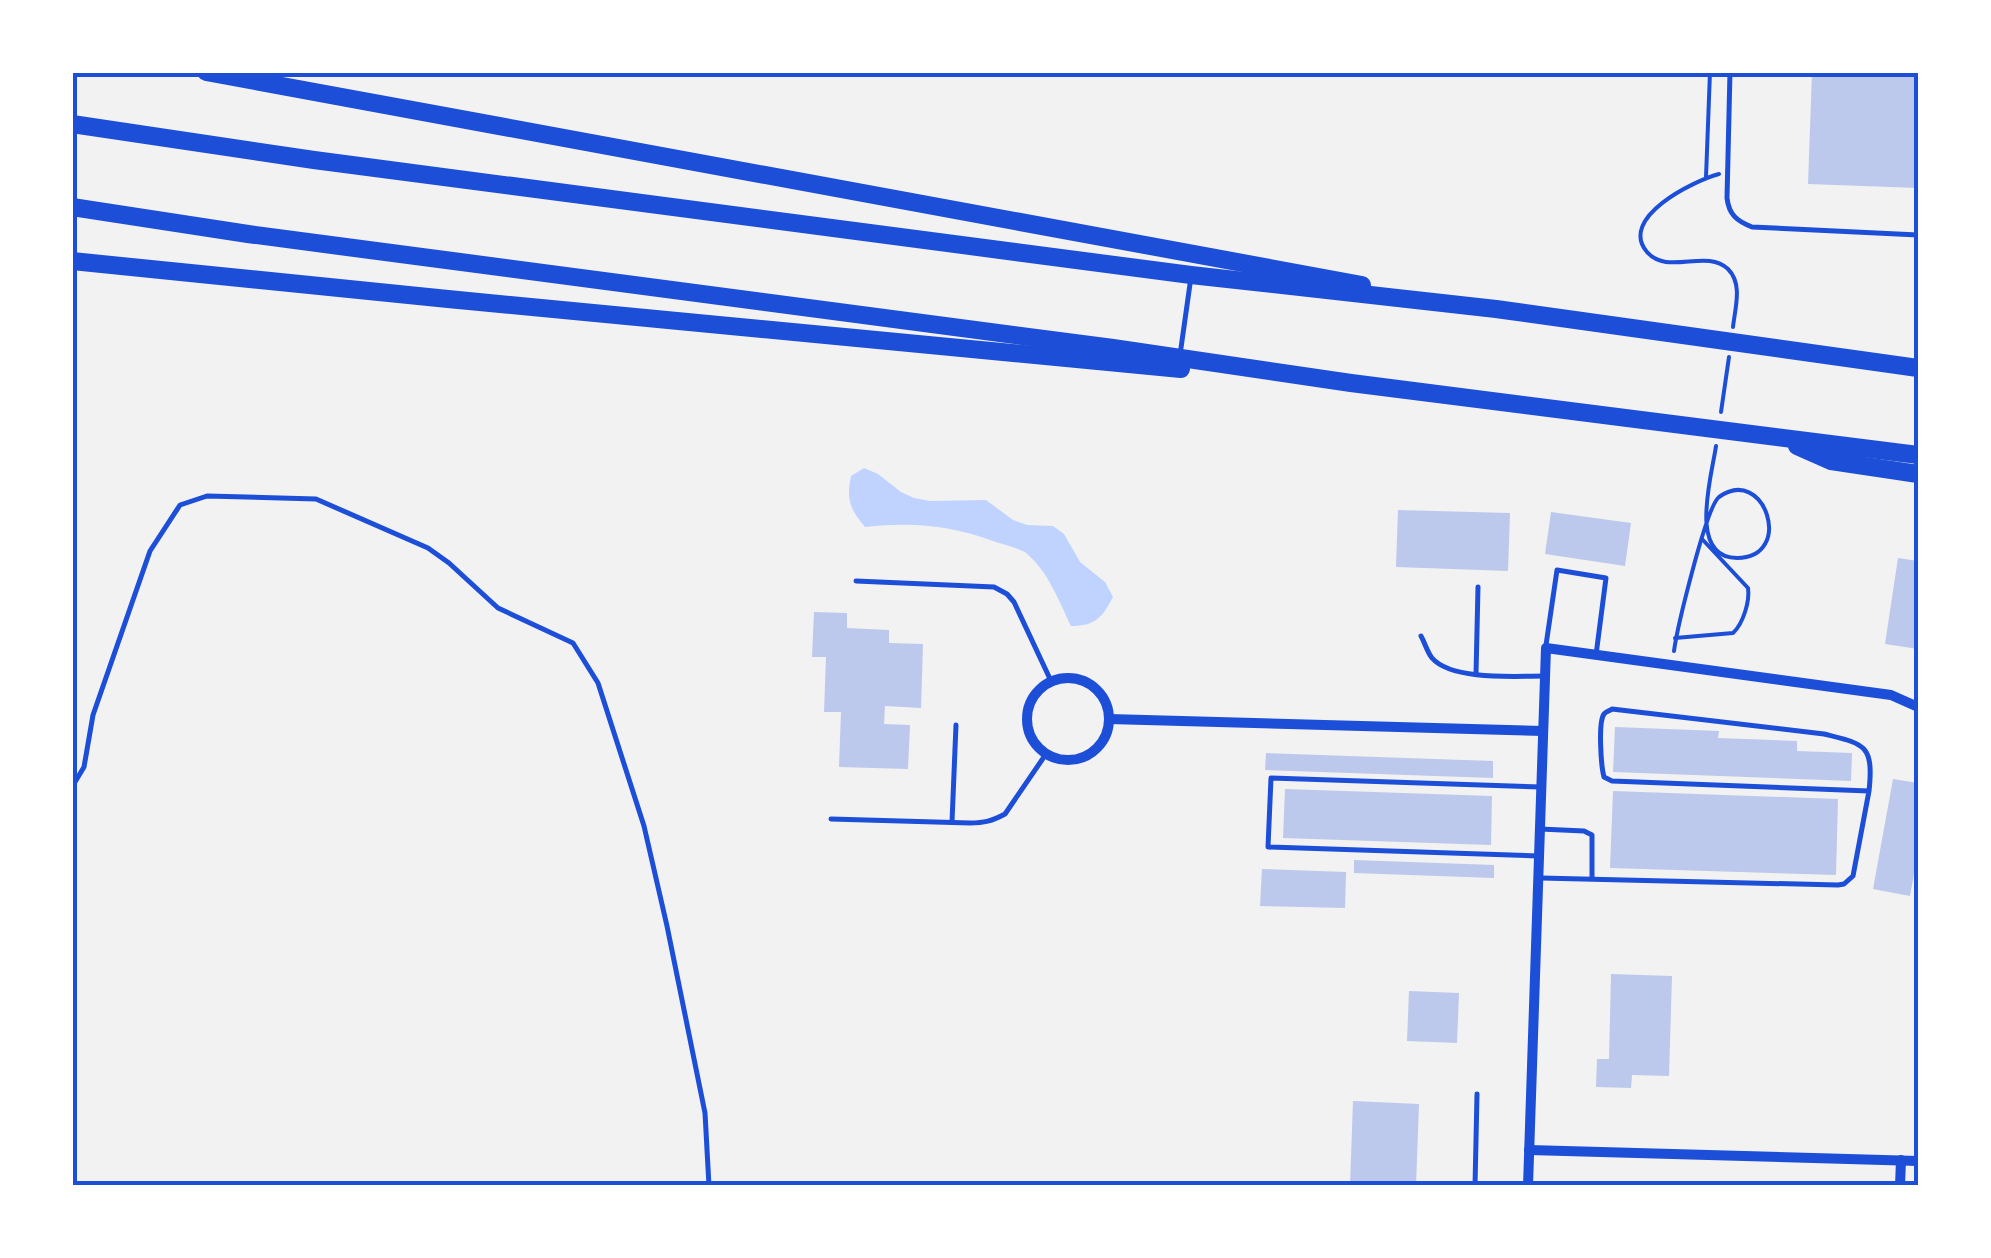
<svg xmlns="http://www.w3.org/2000/svg" width="1991" height="1258" font-family="'Source Sans 3',sans-serif">
	<rect width="100%" height="100%" fill="#f2f2f2"/>
	<!-- water -->
	<path fill="#bfd3fe" d="M 864,468 L 878,474 L 901,492 L 914,498 L 930,501 L 986,500 L 1013,520 L 1027,525 L 1053,526 L 1064,534 L 1080,562 L 1105,582 L 1113,597 C 1102,618 1095,626 1071,626 C 1059,601 1048,571 1026,553 C 1018,548 1005,545 996,542 C 949,525 914,522 865,527 C 850,509 846,500 851,476 Z"/>
	<!-- building -->
	<g fill="#bdc9ec">
		<polygon points="1812,72 1918,72 1918,188 1808,184"/>
		<polygon points="1398,510 1510,513 1508,571 1396,567"/>
		<polygon points="1551,512 1631,523 1625,566 1545,554"/>
		<polygon points="1898,558 1918,561 1918,649 1885,644"/>
		<polygon points="814,612 847,613 847,628 889,630 889,643 923,644 921,708 885,706 884,724 910,725 908,769 839,767 841,712 824,712 826,657 812,657"/>
		<polygon points="1615,727 1719,731 1718,738 1797,741 1797,751 1852,753 1851,781 1613,772"/>
		<polygon points="1266,753 1493,761 1493,778 1265,770"/>
		<polygon points="1893,779 1918,783 1918,852 1910,896 1873,889"/>
		<polygon points="1285,789 1492,796 1491,845 1283,838"/>
		<polygon points="1613,791 1838,799 1836,875 1610,868"/>
		<polygon points="1354,860 1494,865 1494,878 1354,873"/>
		<polygon points="1262,869 1346,872 1345,908 1260,906"/>
		<polygon points="1611,974 1672,976 1669,1076 1632,1075 1631,1088 1596,1087 1597,1059 1609,1059"/>
		<polygon points="1409,991 1459,993 1457,1043 1407,1041"/>
		<polygon points="1353,1101 1419,1104 1416,1186 1350,1186"/>
	</g>
	<g fill="none" stroke-linecap="round" stroke-linejoin="round">
		<!-- path -->
		<g stroke="#1d4ed8" stroke-width="4">
			<path d="M 1719,174 C 1693,181 1618,218 1647,252 C 1668,276 1706,248 1728,269 C 1743,284 1735,308 1733,327"/>
			<polyline points="1706,177 1710,72"/>
			<polyline points="1721,412 1729,357"/>
			<path d="M 1675,638 L 1733,633 C 1743,624 1750,601 1748,588 L 1702,539"/>
			<path d="M 1674,651 C 1677,629 1706,507 1719,497 C 1765,464 1795,558 1737,558 C 1687,558 1712,475 1716,446"/>
		</g>
		<!-- service -->
		<g stroke="#1d4ed8" stroke-width="5">
			<path d="M 1730,72 L 1727,198 C 1729,215 1737,221 1752,227 L 1918,235"/>
			<polyline points="1180,355 1191,277"/>
			<polyline points="856,581 994,587 1007,594 1014,602 1051,681"/>
			<path d="M 1421,636 C 1425,643 1427,652 1432,658 C 1452,681 1517,676 1545,676"/>
			<polyline points="1546,645 1557,570 1606,578 1596,655"/>
			<polyline points="1476,674 1478,587"/>
			<polyline points="72,787 84,767 93,715 150,551 180,505 207,496 316,499 428,548 449,563 498,608 573,643 598,683 644,826 667,926 705,1113 709,1186"/>
			<path d="M 831,819 L 970,823 C 984,823 992,821 1005,814 L 1046,754"/>
			<polyline points="952,822 956,725"/>
			<polyline points="1540,829 1584,831 1592,835 1592,878"/>
			<polyline points="1539,856 1268,847 1271,778 1541,787"/>
			<path d="M 1541,878 L 1838,885 L 1844,884 L 1853,876 L 1869,791 C 1874,744 1864,744 1824,734 L 1612,709 C 1610,711 1606,711 1604,714 C 1598,722 1601,766 1604,777 L 1612,781 L 1869,791"/>
			<polyline points="1475,1186 1477,1094"/>
		</g>
		<!-- minor -->
		<g stroke="#1d4ed8" stroke-width="10">
			<circle cx="1068" cy="719" r="41"/>
			<polyline points="1109,719 1543,731"/>
			<polyline points="1529,1150 1918,1161"/>
			<polyline points="1528,1186 1546,648 1891,695 1918,707"/>
			<polyline points="1900,1186 1901,1160"/>
		</g>
		<!-- motorway -->
		<g stroke="#1d4ed8" stroke-width="18">
			<polyline points="206,72 1362,285"/>
			<polyline points="72,124 314,160 1191,275 1496,309 1918,368"/>
			<polyline points="72,207 248,234 1113,348 1351,383 1918,455"/>
			<polyline points="72,261 448,299 1181,369"/>
			<polyline points="1797,446 1831,461 1918,474"/>
		</g>
	</g>
	<!-- border -->
	<rect width="1991" height="1258" fill="none" stroke="#ffffff" stroke-width="150"/>
	<rect x="75" y="75" width="1841" height="1108" fill="none" stroke="#1d4ed8" stroke-width="4"/>
</svg>
